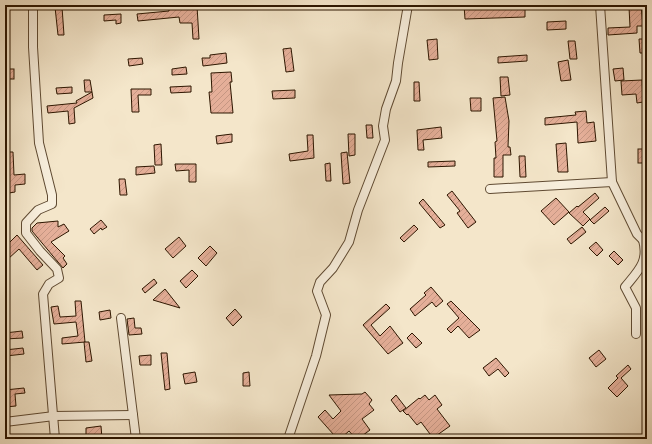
<svg xmlns="http://www.w3.org/2000/svg" width="652" height="444" font-family="'IM FELL DW Pica',serif">
	<defs>
		<pattern id="building-hatch" width="6" height="6" patternUnits="userSpaceOnUse"><rect width="6" height="6" fill="#e5af99"/><path d="M-1 1l2-2M0 6l6-6M5 7l2-2" fill="none" stroke="#c59682"/></pattern>
	</defs>
	<rect width="100%" height="100%" fill="#f4e6ca"/>
	<filter id="stains"><feTurbulence type="fractalNoise" baseFrequency=".005" numOctaves="4"/><feColorMatrix values="0 0 0 0 .2 0 0 0 0 .09 0 0 0 0 .02 0 0 0 .5 -.17"/></filter>
	<radialGradient id="worn" r=".72"><stop offset=".6" stop-color="#630" stop-opacity="0"/><stop offset="1" stop-color="#630" stop-opacity=".3"/></radialGradient>
	<!-- building -->
	<g fill="url(#building-hatch)" stroke="#2d1600">
		<polygon points="169,5 197,6 199,39 193,39 192,23 180,23 179,17 138,21 137,14 169,11"/>
		<polygon points="464,5 525,5 525,17 465,19"/>
		<polygon points="636,5 641,5 643,26 637,26 637,33 608,35 608,28 630,27 629,7 636,7"/>
		<polygon points="55,7 62,7 64,35 58,35"/>
		<polygon points="121,14 121,23 116,24 116,20 104,21 104,15"/>
		<polygon points="566,21 566,29 547,30 547,22"/>
		<polygon points="437,39 438,59 429,60 427,40"/>
		<polygon points="639,39 647,39 647,53 640,53"/>
		<polygon points="568,41 575,41 577,59 570,59"/>
		<polygon points="291,48 294,71 286,72 283,49"/>
		<polygon points="226,53 227,63 203,66 202,58 210,58 210,55"/>
		<polygon points="527,55 527,61 498,63 498,57"/>
		<polygon points="142,58 143,64 129,66 128,59"/>
		<polygon points="568,60 571,80 561,81 558,62"/>
		<polygon points="186,67 187,74 172,75 172,69"/>
		<polygon points="623,68 624,80 615,81 613,69"/>
		<rect x="5" y="69" width="9" height="10"/>
		<polygon points="231,72 232,82 230,82 233,113 211,113 209,92 212,92 211,73"/>
		<polygon points="500,77 508,77 510,95 501,96"/>
		<polygon points="84,80 90,80 92,92 85,92"/>
		<polygon points="642,80 643,102 637,103 636,94 622,95 621,81"/>
		<polygon points="414,82 419,82 420,101 414,101"/>
		<polygon points="191,86 191,92 171,93 170,87"/>
		<polygon points="72,87 72,93 57,94 56,88"/>
		<polygon points="131,89 151,89 151,95 138,95 139,112 132,112"/>
		<polygon points="295,90 295,98 273,99 272,91"/>
		<polygon points="92,92 93,98 74,108 75,123 69,124 68,111 48,113 47,106 77,103 76,101"/>
		<polygon points="505,97 509,121 508,147 510,147 511,155 503,155 503,177 494,177 494,158 496,158 495,142 497,141 493,98"/>
		<polygon points="470,98 481,98 481,111 471,111"/>
		<polygon points="586,111 587,123 594,122 596,141 578,143 577,122 545,125 545,118 576,115 575,112"/>
		<polygon points="366,125 372,125 373,138 367,138"/>
		<polygon points="441,127 442,138 423,140 424,150 418,150 417,130"/>
		<polygon points="232,134 232,142 217,144 216,136"/>
		<polygon points="348,134 355,134 355,155 349,156"/>
		<polygon points="307,135 313,135 314,158 290,161 289,154 308,151"/>
		<polygon points="566,143 568,172 558,172 556,144"/>
		<polygon points="161,144 162,165 155,165 154,145"/>
		<rect x="638" y="149" width="9" height="14"/>
		<polygon points="7,152 13,152 14,175 25,174 25,184 15,185 15,192 9,193 9,182 5,182 5,162 7,162"/>
		<polygon points="347,152 350,183 343,184 341,153"/>
		<polygon points="519,156 525,156 526,177 520,177"/>
		<polygon points="455,161 455,166 428,167 428,162"/>
		<polygon points="330,163 331,181 326,181 325,164"/>
		<polygon points="175,164 196,164 196,182 189,182 189,170 176,171"/>
		<polygon points="154,166 155,173 136,175 136,167"/>
		<polygon points="119,179 125,179 127,195 120,195"/>
		<polygon points="452,191 476,222 468,228 457,213 460,211 447,195"/>
		<polygon points="595,193 599,198 583,212 590,219 583,226 569,213 577,206 578,207"/>
		<polygon points="556,198 569,212 554,225 541,211"/>
		<polygon points="423,199 445,225 440,228 419,203"/>
		<polygon points="605,207 609,211 594,224 590,220"/>
		<polygon points="101,220 107,227 102,230 101,228 94,234 90,229"/>
		<polygon points="58,221 58,227 64,224 69,231 51,242 65,256 63,258 67,264 63,268 32,231 32,228 37,223"/>
		<polygon points="414,225 418,229 404,242 400,238"/>
		<polygon points="582,227 586,232 571,244 567,239"/>
		<polygon points="17,235 43,265 37,270 19,249 8,259 5,256 5,247"/>
		<polygon points="179,237 186,246 173,258 165,249"/>
		<polygon points="596,242 603,250 597,256 589,248"/>
		<polygon points="210,246 217,253 206,266 198,258"/>
		<polygon points="614,251 623,260 618,265 609,256"/>
		<polygon points="192,270 198,276 186,288 180,281"/>
		<polygon points="154,279 157,283 145,293 142,289"/>
		<polygon points="431,287 443,301 436,307 432,302 415,316 410,309 426,295 424,293"/>
		<polygon points="165,289 180,308 153,300"/>
		<polygon points="75,301 81,301 85,342 62,344 62,338 78,336 76,322 54,324 51,307 58,306 60,317 76,316"/>
		<polygon points="451,301 480,330 469,338 458,326 451,333 447,329 459,318 447,304"/>
		<polygon points="386,304 390,308 371,325 380,336 390,326 403,343 388,354 363,325"/>
		<polygon points="235,309 242,317 233,326 226,318"/>
		<polygon points="110,310 111,318 100,320 99,312"/>
		<polygon points="134,318 135,328 141,328 142,334 129,335 127,319"/>
		<polygon points="22,331 23,338 5,339 5,333"/>
		<polygon points="412,333 422,343 416,348 407,338"/>
		<polygon points="84,342 89,342 92,361 86,362"/>
		<polygon points="23,348 24,354 6,356 5,350"/>
		<polygon points="599,350 606,359 596,367 589,358"/>
		<polygon points="161,353 167,353 170,389 165,390"/>
		<polygon points="151,355 151,365 140,365 139,356"/>
		<polygon points="496,358 509,373 505,377 498,369 489,376 483,368"/>
		<polygon points="628,365 631,369 621,378 628,386 617,397 608,388 618,378 616,376"/>
		<polygon points="195,372 197,382 185,384 183,374"/>
		<polygon points="249,372 250,386 243,386 243,373"/>
		<polygon points="24,388 25,393 15,394 16,406 5,407 5,390"/>
		<polygon points="365,392 372,400 369,404 374,410 362,419 370,430 362,436 364,439 356,439 349,431 340,439 329,439 334,435 318,417 325,410 333,419 341,411 329,395 362,394"/>
		<polygon points="396,395 406,408 400,412 391,400"/>
		<polygon points="425,395 429,400 435,395 442,405 437,409 450,426 433,438 421,422 417,425 408,414 407,415 403,411 419,398 420,399"/>
		<polygon points="101,426 102,439 86,439 86,428"/>
	</g>
	<g fill="none" stroke-linecap="round" stroke-linejoin="round">
		<defs>
			<g id="minor">
				<polyline points="33,5 33,47 39,143 52,195 52,204 38,210 26,223 26,233 40,251 57,269 59,278 49,284 43,294 55,439"/>
				<polyline points="600,5 612,182 637,234 647,244"/>
				<polyline points="490,189 612,182"/>
				<polyline points="121,318 136,439"/>
				<path d="M 636,334 L 636,308 L 625,287 C 638,271 649,262 643,240"/>
				<polyline points="5,422 54,416 133,415"/>
				<polyline points="288,439 316,356 326,315 317,291 320,282 333,268 349,242 358,210 385,140 383,126 386,109 396,81 398,63 408,5"/>
			</g>
		</defs>
		<!-- minor casing -->
		<use href="#minor" stroke="#5f4a32" stroke-width="10"/>
		<!-- minor -->
		<use href="#minor" stroke="#f8efdd" stroke-width="8"/>
	</g>
	<!-- margin -->
	<rect width="652" height="444" fill="none" stroke="#f4e6ca" stroke-width="20"/>
	<rect x="6" y="6" width="640" height="432" fill="none" stroke="#2d1600" stroke-width="2"/>
	<rect x="10" y="10" width="632" height="424" fill="none" stroke="#2d1600"/>
	<rect width="100%" height="100%" filter="url(#stains)"/>
	<rect width="100%" height="100%" fill="url(#worn)"/>
</svg>
